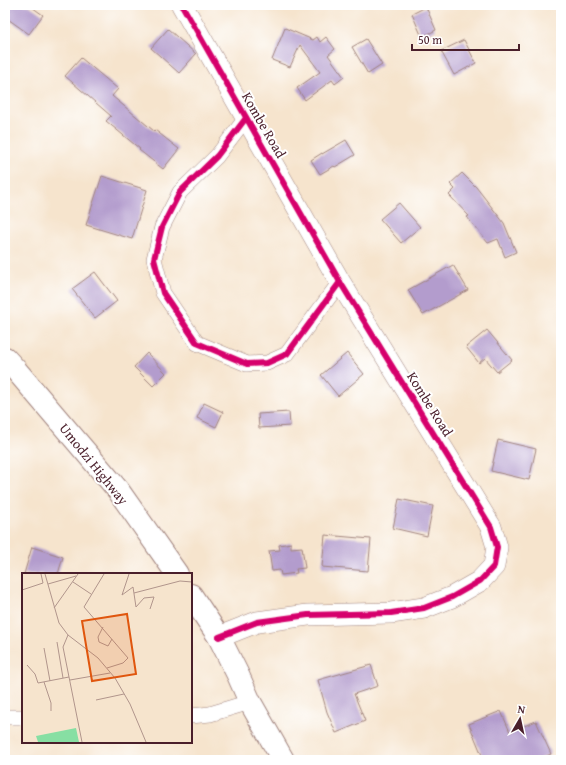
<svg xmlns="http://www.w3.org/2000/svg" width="566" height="765" font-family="'Gentium Book Plus',serif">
	<rect width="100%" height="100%" fill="#fff"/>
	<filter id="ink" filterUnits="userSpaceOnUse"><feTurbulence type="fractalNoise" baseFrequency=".025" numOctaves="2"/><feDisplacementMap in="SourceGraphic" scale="8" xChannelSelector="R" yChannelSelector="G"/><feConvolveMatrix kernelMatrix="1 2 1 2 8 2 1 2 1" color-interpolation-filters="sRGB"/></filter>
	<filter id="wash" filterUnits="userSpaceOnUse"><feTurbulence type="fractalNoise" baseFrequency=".012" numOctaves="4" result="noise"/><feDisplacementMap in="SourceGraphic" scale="16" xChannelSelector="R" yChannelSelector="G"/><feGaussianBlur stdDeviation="0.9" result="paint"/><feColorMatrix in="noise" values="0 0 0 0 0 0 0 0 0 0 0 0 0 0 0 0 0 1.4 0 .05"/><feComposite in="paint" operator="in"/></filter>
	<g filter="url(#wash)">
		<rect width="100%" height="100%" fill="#f6e4cd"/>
		<g id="blocks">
			<!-- building -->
			<g fill="#b39ccd">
				<polygon points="10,5 29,5 43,15 29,34 5,17 5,12"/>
				<polygon points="426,7 436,30 422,37 412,14"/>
				<polygon points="285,28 313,40 317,37 320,42 326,37 335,49 328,55 344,77 335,84 332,80 305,100 297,88 320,72 300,45 290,67 272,60"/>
				<polygon points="168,29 196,54 179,73 151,48"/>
				<polygon points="366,39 382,65 368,74 352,47"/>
				<polygon points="464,40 476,63 454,75 441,51"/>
				<polygon points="81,58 118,89 112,96 154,131 155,130 179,149 163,169 139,150 140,149 106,121 111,116 65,76"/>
				<polygon points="346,140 355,155 335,167 334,166 320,174 311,160 322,153 322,154"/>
				<polygon points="462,173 476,187 504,223 516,252 505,257 498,239 488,243 467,217 469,216 449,195 455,189 450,184"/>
				<polygon points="102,176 147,190 132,239 86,225"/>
				<polygon points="399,203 420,227 401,243 380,219"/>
				<polygon points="453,265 468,290 423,315 408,290"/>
				<polygon points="95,272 117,301 95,318 72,289"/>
				<polygon points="487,330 512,360 497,372 485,358 479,363 466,347"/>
				<polygon points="147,353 166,373 153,386 134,367"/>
				<polygon points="347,353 364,374 338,396 321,375"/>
				<polygon points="204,403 223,412 216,427 197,418"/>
				<polygon points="289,412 290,426 259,428 258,414"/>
				<polygon points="498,440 536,449 529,480 491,471"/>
				<polygon points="399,499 433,506 427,536 393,528"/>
				<polygon points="325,535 371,539 368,571 322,567"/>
				<polygon points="291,543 291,548 302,547 305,568 296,569 297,573 281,575 280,570 272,571 269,551 280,550 279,545"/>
				<polygon points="32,547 63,557 58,574 24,574"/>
				<polygon points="371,665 378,686 354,694 365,721 336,733 327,712 318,680"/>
				<polygon points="501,711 510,732 536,721 551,754 538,760 484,760 469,724"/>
			</g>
		</g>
	</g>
	<g filter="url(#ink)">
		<use href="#blocks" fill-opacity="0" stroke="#a0827c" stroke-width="1"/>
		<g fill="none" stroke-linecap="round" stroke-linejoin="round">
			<defs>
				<g id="street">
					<polyline points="246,118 217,156 180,192 162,227 154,259 163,293 197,343 247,364 267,363 287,354 340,282"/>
					<polyline points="191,716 210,714 250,702"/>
					<polyline points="5,717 23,717"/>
				</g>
				<polyline id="secondary" points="182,5 340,282 491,527 497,547 494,566 480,581 452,597 424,608 391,613 308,615 257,622 219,637"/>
				<g id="highway">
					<polyline points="5,358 16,370 118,490 177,574"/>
					<polyline points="191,595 219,637 238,675 250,702 283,760"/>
				</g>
			</defs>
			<!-- street casing -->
			<use href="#street" stroke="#a0827c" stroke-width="16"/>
			<!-- secondary casing -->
			<use href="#secondary" stroke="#a0827c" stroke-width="22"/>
			<!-- highway casing -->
			<use href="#highway" stroke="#a0827c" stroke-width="24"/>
			<!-- street -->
			<use href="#street" stroke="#fff" stroke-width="15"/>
			<!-- secondary -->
			<use href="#secondary" stroke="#fff" stroke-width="21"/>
			<!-- highway -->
			<use href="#highway" stroke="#fff" stroke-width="22"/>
			<defs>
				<g id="cycleway">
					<polyline points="182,5 340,282 491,527 497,547 494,566 480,581 452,597 424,608 391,613 308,615 257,622 219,637"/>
					<polyline points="246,118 217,156 180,192 162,227 154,259 163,293 197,343 247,364 267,363 287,354 340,282"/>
				</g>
			</defs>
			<!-- cycleway casing -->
			<use href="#cycleway" stroke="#fff" stroke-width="8"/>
			<!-- cycleway -->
			<use href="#cycleway" stroke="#d6006c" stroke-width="6"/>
		</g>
	</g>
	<g text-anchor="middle" stroke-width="4" stroke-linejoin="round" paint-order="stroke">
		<!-- street labels -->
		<g font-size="14" fill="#4a1f2b" stroke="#fff">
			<text transform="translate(264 125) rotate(60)" y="5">Kombe Road</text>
			<text transform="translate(430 404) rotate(58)" y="5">Kombe Road</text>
			<text transform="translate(94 464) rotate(51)" y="5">Umodzi Highway</text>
		</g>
	</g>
	<!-- overview -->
	<g transform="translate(22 573)">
		<rect width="170" height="170" fill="#f6e4cd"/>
		<path d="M 54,155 L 57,169 L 16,169 L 14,163 Z" fill="#87dfa3"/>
		<path fill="none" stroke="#b1958c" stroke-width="1" d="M 23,1 L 37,50 L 46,62 L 76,85 L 93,105 L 108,131 L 124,169M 82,1 L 62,34 L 106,85 L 101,90 L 85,95M 107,1 L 100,22 L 111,14 L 114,34 L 122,25 L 132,24 L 128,36M 51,9 L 69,21M 26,11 L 54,3M 0,17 L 21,10 L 19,1M 112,20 L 158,8 L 170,9M 32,35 L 56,1M 81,54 L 76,64 L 77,69 L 86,73 L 90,66M 46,62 L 41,74 L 60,169M 35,69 L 41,105M 22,75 L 28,108M 5,92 L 13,101 L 16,110 L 47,104M 48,107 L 88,100M 22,109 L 29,130 L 29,138M 74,127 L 102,121"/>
		<path fill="#e0560e" fill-opacity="0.15" stroke="#e0560e" stroke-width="2" d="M 105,41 L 114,101 L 70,108 L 60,48 Z"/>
		<rect width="170" height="170" fill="none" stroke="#4a1f2b" stroke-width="2"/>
	</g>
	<!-- margin -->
	<rect width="566" height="765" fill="none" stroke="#fff" stroke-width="20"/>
	<!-- north arrow -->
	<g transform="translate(520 719) rotate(9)" stroke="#ffffff" stroke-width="3" paint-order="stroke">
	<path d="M0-3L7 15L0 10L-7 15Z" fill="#4a1f2b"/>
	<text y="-6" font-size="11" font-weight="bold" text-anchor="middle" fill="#4a1f2b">N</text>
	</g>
	<!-- scale -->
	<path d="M412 44v6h107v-6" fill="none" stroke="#4a1f2b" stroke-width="2"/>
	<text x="418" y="44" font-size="12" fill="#4a1f2b" stroke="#ffffff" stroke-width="3" paint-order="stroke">50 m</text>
</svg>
